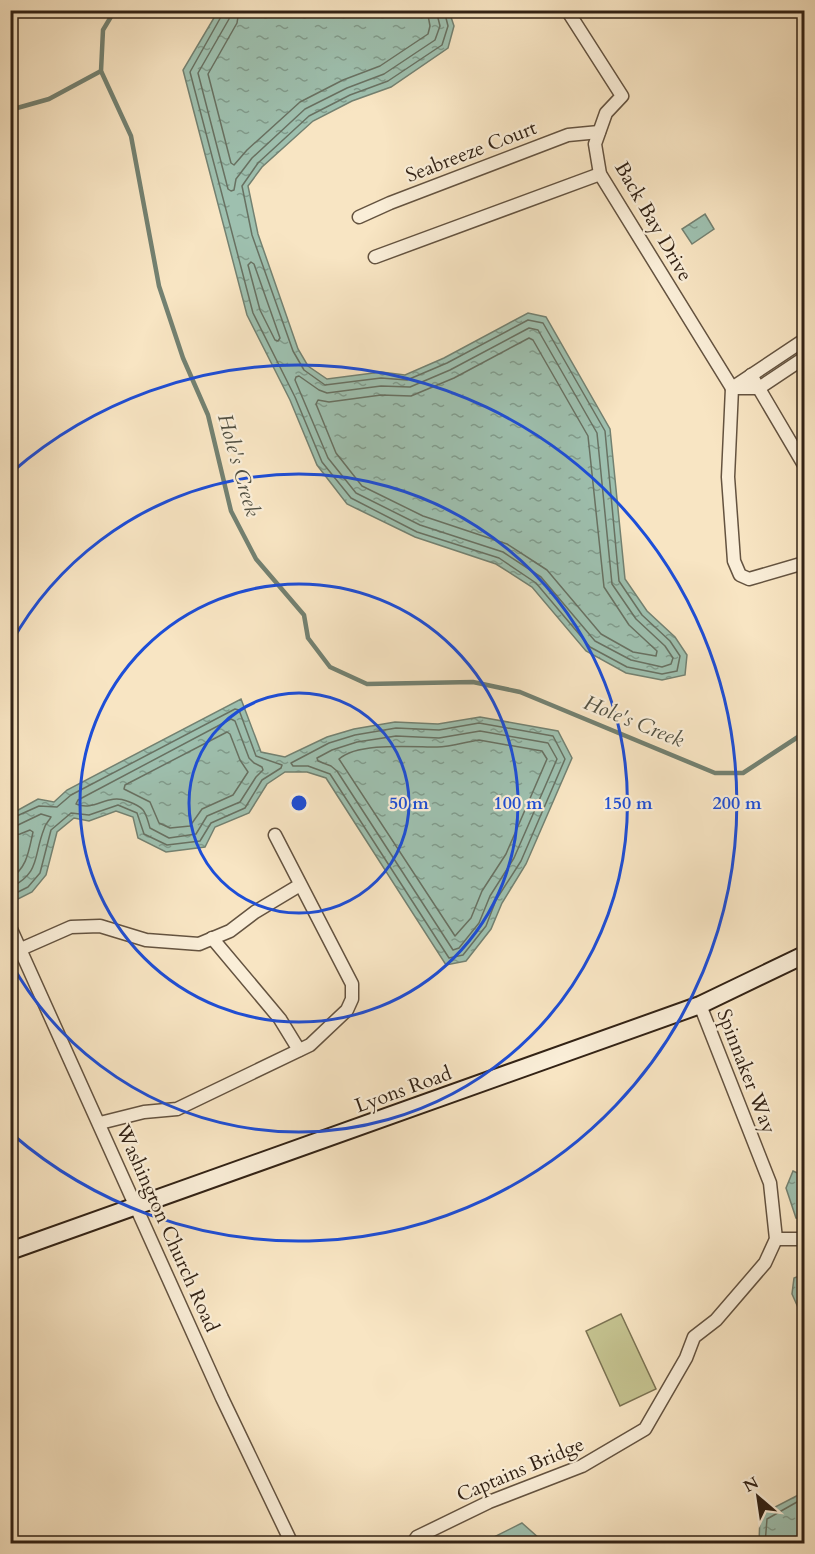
<svg xmlns="http://www.w3.org/2000/svg" width="815" height="1554" font-family="Cardo,serif">
	<defs>
		<pattern id="water-ripples" width="26" height="14" patternUnits="userSpaceOnUse" patternTransform="scale(1.5)"><rect width="26" height="14" fill="#9ec0af"/><path d="M2 4q2-2 4 0t4 0M15 11q2-2 4 0t4 0" fill="none" stroke="#819c8d"/></pattern>
	</defs>
	<rect width="100%" height="100%" fill="#f8e5c3"/>
	<filter id="stains"><feTurbulence type="fractalNoise" baseFrequency=".00333" numOctaves="4"/><feColorMatrix values="0 0 0 0 .2 0 0 0 0 .09 0 0 0 0 .02 0 0 0 .5 -.17"/></filter>
	<radialGradient id="worn" r=".72"><stop offset=".6" stop-color="#630" stop-opacity="0"/><stop offset="1" stop-color="#630" stop-opacity=".3"/></radialGradient>
	<!-- pitch -->
	<polygon fill="#c4c28f" stroke="#7b7252" stroke-width="1.5" points="621,1314 656,1389 620,1406 586,1331"/>
	<!-- water -->
	<g fill="url(#water-ripples)" stroke="#738171" stroke-width="1.5">
		<polygon points="218,11 449,11 454,26 448,48 391,87 352,101 313,121 262,167 248,186 258,234 298,349 308,366 327,379 381,372 405,375 444,358 528,313 546,317 610,429 625,579 647,611 675,637 687,655 685,675 662,680 626,673 586,651 532,587 496,564 415,537 347,504 317,465 290,400 247,315 183,70"/>
		<polygon points="705,214 714,229 692,244 682,229"/>
		<polygon points="241,699 261,752 285,757 327,737 354,729 395,722 438,724 480,717 558,731 572,758 526,864 502,903 491,929 466,961 446,965 326,778 307,772 285,772 267,784 249,813 215,827 205,847 166,852 138,838 133,817 116,811 89,821 74,818 57,832 46,875 32,892 12,902 10,899 11,814 38,799 54,802 67,790"/>
		<polygon points="793,1171 804,1176 804,1219 796,1218 786,1188"/>
		<polygon points="804,1274 804,1321 792,1294 794,1278"/>
		<polygon points="804,1492 804,1543 759,1543 760,1515"/>
		<polygon points="522,1523 540,1539 543,1543 488,1543 488,1540"/>
	</g>
	<g fill="none" stroke-linecap="round" stroke-linejoin="round">
		<!-- shore -->
		<g stroke="#687162" stroke-width="1.5">
			<polyline points="223,10 222,15 190,72 253,313 295,397 322,462 351,498 417,532 499,558 536,583 590,647 627,667 662,674 677,671 680,656 670,641 642,615 619,581 605,431 543,323 528,320 447,363 407,380 381,378 325,385 304,370 293,351 252,235 242,186 258,163 309,116 350,95 388,81 442,45 448,26 444,10"/>
			<polyline points="230,10 229,19 198,73 228,189 231,191 234,190 236,179 252,158 305,109 347,88 384,74 435,40 440,26 436,10"/>
			<polyline points="239,10 237,23 208,74 231,163 234,165 247,150 300,102 343,80 380,66 428,34 430,26 427,10"/>
			<polygon points="251,262 254,264 280,338 278,341 275,340 260,310 248,265"/>
			<polygon points="529,328 538,330 597,433 612,584 636,619 665,646 673,658 671,664 662,667 631,660 595,641 541,577 503,552 420,525 356,493 328,458 295,380 296,377 299,376 319,390 327,393 381,386 410,387 450,370"/>
			<polygon points="529,338 533,340 588,436 604,587 629,625 657,651 656,656 633,652 601,634 547,570 507,544 423,516 362,486 336,453 316,404 318,400 329,402 381,395 411,396 454,378"/>
			<path d="M 231,719 L 235,721 L 249,758 L 254,763 L 262,767 L 263,770 L 256,777 L 240,802 L 207,816 L 196,834 L 169,838 L 150,828 C 145,811 146,808 127,801 C 107,793 95,812 76,804 L 78,800 Z"/>
			<polygon points="479,723 553,736 565,759 521,861 496,900 486,926 463,955 449,958 330,774 308,766 293,766 291,763 329,743 355,735 396,728 439,730"/>
			<polygon points="480,731 548,743 557,759 514,858 490,896 479,923 459,948 453,950 337,771 331,766 318,761 317,758 332,750 357,742 396,736 439,738"/>
			<polygon points="227,732 230,734 240,760 248,772 233,795 202,809 190,826 170,828 159,823 150,802 124,789 125,785"/>
			<path d="M 479,740 L 542,751 L 547,759 L 506,854 L 482,891 L 471,918 L 455,936 L 339,759 C 358,742 412,747 437,747 C 451,747 465,742 479,740 Z"/>
			<polyline points="10,819 39,806 57,807 71,795 235,709 239,710 256,756 282,765 281,768 262,780 245,808 211,823 200,841 167,845 144,834 137,813 118,805 89,815 71,813 51,830 40,873 28,887 10,896"/>
			<path d="M 10,827 L 18,825 L 41,814 L 51,817 C 49,821 45,824 44,829 C 33,857 41,872 10,888"/>
			<path d="M 10,836 L 20,834 L 30,830 L 33,832 C 29,850 27,869 10,878"/>
			<polyline points="765,1544 767,1519 804,1498"/>
		</g>
		<!-- stream -->
		<g stroke="#738171" stroke-width="4.5">
			<polyline points="115,10 103,30 101,71 131,136 159,286 183,358 208,415 231,511 256,559 304,615 308,638 330,667 367,684 473,682 520,692 715,773 743,773 804,733"/>
			<polyline points="10,110 49,99 101,71"/>
		</g>
		<defs>
			<g id="street">
				<polyline points="567,10 622,96 606,113 595,144 600,174 732,388"/>
				<polyline points="359,217 390,203 568,135 599,132"/>
				<polyline points="375,257 600,174"/>
				<polyline points="751,375 804,465"/>
				<polyline points="732,388 728,477 734,561 740,575 749,579 804,563"/>
				<polyline points="732,388 804,340"/>
				<polyline points="732,388 759,388 804,358"/>
				<polyline points="10,927 222,1398 292,1544"/>
				<polyline points="212,938 280,1019 299,1050"/>
				<polyline points="21,949 71,927 100,926 146,940 199,944 230,931 255,912 300,885"/>
				<polyline points="100,1123 144,1112 177,1109 310,1045 347,1010 352,999 352,984 275,835"/>
				<polyline points="776,1239 804,1239"/>
				<polyline points="412,1544 417,1537 489,1502 582,1466 645,1429 686,1358 694,1337 716,1320 765,1263 776,1239 770,1183 700,1005"/>
			</g>
			<polyline id="secondary" points="10,1251 700,1005 804,955"/>
		</defs>
		<!-- street casing -->
		<use href="#street" stroke="#645340" stroke-width="15"/>
		<!-- secondary casing -->
		<use href="#secondary" stroke="#322215" stroke-width="20"/>
		<!-- street -->
		<use href="#street" stroke="#faeed8" stroke-width="12"/>
		<!-- secondary -->
		<use href="#secondary" stroke="#faeed8" stroke-width="16"/>
	</g>
	<!-- distance rings -->
	<g fill="none" stroke="#1d4ed8" stroke-width="3">
		<circle cx="299" cy="803" r="110"/>
		<circle cx="299" cy="803" r="219"/>
		<path d="M11 643A329 329 0 1 1 11 963"/>
		<path d="M12 472A438 438 0 1 1 12 1134"/>
	</g>
	<g text-anchor="middle" stroke-width="4.5" stroke-linejoin="round" paint-order="stroke">
		<!-- street labels -->
		<g font-size="20" fill="#322215" stroke="#faeed8">
			<text transform="translate(471 151) rotate(-21)" y="7">Seabreeze Court</text>
			<text transform="translate(654 221) rotate(60)" y="7">Back Bay Drive</text>
			<text transform="translate(747 1071) rotate(69)" y="7">Spinnaker Way</text>
			<text transform="translate(403 1089) rotate(-20)" y="7">Lyons Road</text>
			<text transform="translate(168 1228) rotate(66)" y="7">Washington Church Road</text>
			<text transform="translate(520 1469) rotate(-23)" y="7">Captains Bridge</text>
		</g>
		<!-- water labels -->
		<g font-size="21" font-style="italic" fill="#525143" stroke="#faeed8">
			<text transform="translate(239 465) rotate(74)" y="7">Hole's Creek</text>
			<text transform="translate(634 721) rotate(22)" y="7">Hole's Creek</text>
		</g>
	</g>
	<circle cx="299" cy="803" r="9" fill="#1d4ed8" stroke="#faeed8" stroke-width="3"/>
	<g font-size="18" text-anchor="middle" font-weight="bold" fill="#1d4ed8" stroke="#faeed8" stroke-width="4.5" stroke-linejoin="round" paint-order="stroke">
		<text x="409" y="809">50 m</text>
		<text x="518" y="809">100 m</text>
		<text x="628" y="809">150 m</text>
		<text x="737" y="809">200 m</text>
	</g>
	<!-- margin -->
	<rect width="815" height="1554" fill="none" stroke="#f8e5c3" stroke-width="36"/>
	<rect x="12" y="12" width="791" height="1530" fill="none" stroke="#322215" stroke-width="3"/>
	<rect x="18" y="18" width="779" height="1518" fill="none" stroke="#322215" stroke-width="1.5"/>
	<!-- north arrow -->
	<g transform="translate(758 1497) rotate(331)" stroke="#faeed8" stroke-width="4.5" paint-order="stroke">
	<path d="M0-4.5L10 22L0 15L-10 22Z" fill="#322215"/>
	<text y="-9" font-size="16" font-weight="bold" text-anchor="middle" fill="#322215">N</text>
	</g>
	<rect width="100%" height="100%" filter="url(#stains)"/>
	<rect width="100%" height="100%" fill="url(#worn)"/>
</svg>
